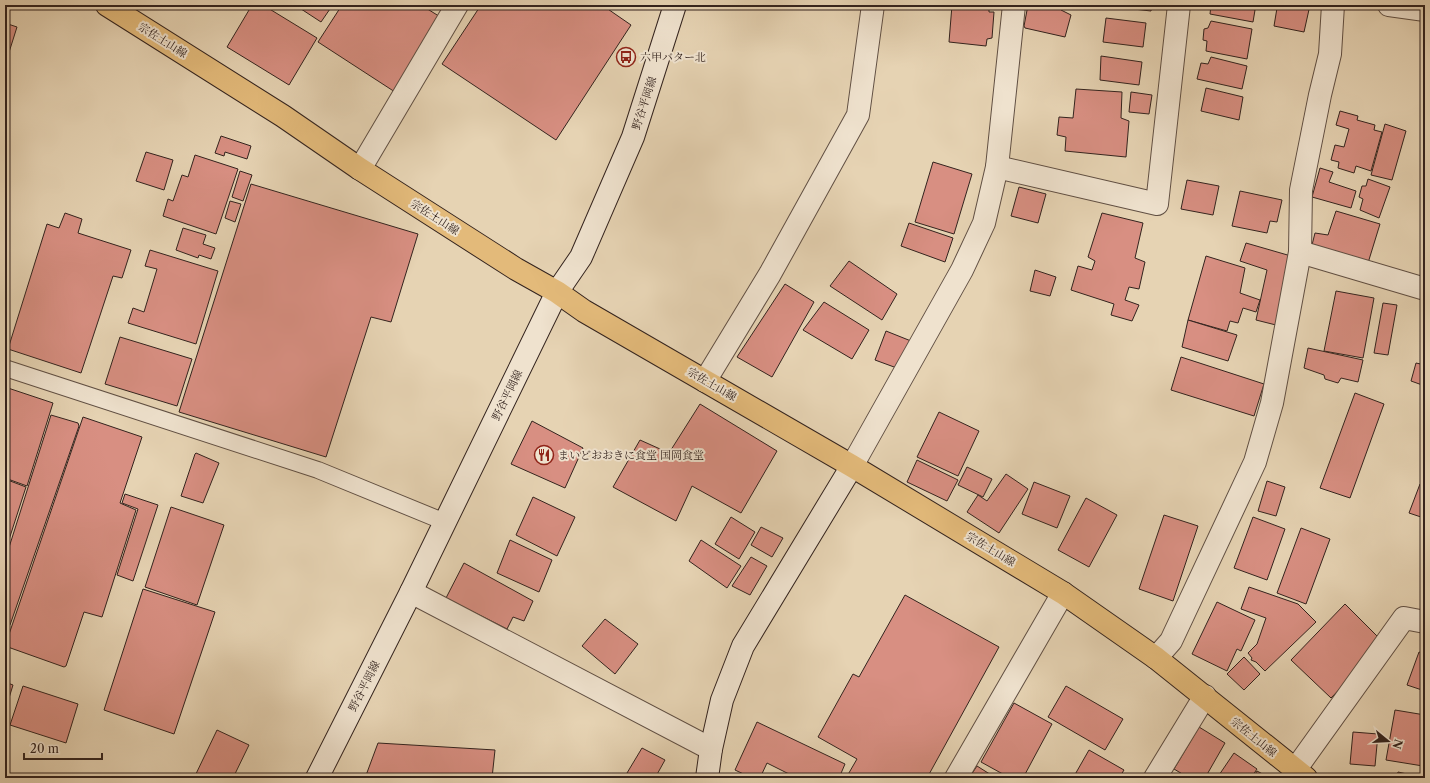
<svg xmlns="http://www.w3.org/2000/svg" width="1430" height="783" font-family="'Libre Caslon Text','Noto Serif JP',serif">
	<rect width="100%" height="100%" fill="#e6d3b3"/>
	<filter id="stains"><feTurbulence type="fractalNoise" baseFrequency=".005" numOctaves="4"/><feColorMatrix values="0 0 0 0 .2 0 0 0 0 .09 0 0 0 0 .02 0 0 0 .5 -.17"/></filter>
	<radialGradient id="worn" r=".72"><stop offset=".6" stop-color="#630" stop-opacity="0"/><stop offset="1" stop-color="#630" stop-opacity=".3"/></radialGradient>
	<!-- building -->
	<g fill="#d88f82" stroke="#33231e">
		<polygon points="252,5 263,5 317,38 289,85 227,47"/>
		<polygon points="295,5 330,5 332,6 321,22"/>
		<polygon points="342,5 421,5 442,18 395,92 318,42"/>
		<polygon points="481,5 602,5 631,25 556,140 442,64"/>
		<polygon points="952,5 989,5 989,12 994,12 992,38 987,39 986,46 949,42"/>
		<polygon points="1028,5 1062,5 1061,10 1071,15 1065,37 1025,28 1024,26"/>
		<polygon points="1117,5 1152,5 1151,11 1116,7"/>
		<polygon points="1211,5 1251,5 1251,8 1255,10 1253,22 1210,14"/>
		<polygon points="1273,5 1310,5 1304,32 1274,26 1277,8 1273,7"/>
		<polygon points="1106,18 1146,23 1143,47 1103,42"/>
		<polygon points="1211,21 1252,29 1247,59 1206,51 1207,41 1203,40 1204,29 1208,28"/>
		<polygon points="5,23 17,27 5,65"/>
		<polygon points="1101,56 1142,62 1139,85 1100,80"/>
		<polygon points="1211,57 1247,66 1242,89 1197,79 1201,63 1208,64"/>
		<polygon points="1206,88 1243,97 1239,120 1201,111"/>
		<polygon points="1076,89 1122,92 1121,118 1129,121 1126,157 1065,151 1066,137 1057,135 1059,117 1073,118"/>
		<polygon points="1131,92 1152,95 1149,114 1129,112"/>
		<polygon points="1340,111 1358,116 1357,120 1375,125 1374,130 1382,132 1371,171 1356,166 1354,173 1338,168 1339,162 1331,160 1335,145 1344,147 1349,129 1336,125"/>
		<polygon points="1385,124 1406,131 1392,180 1371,175"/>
		<polygon points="221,136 251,146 247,159 225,152 224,156 215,153"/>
		<polygon points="146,152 173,160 164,190 136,181"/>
		<polygon points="195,155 238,169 216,234 163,216 168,199 173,201 182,175 188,177"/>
		<polygon points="933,162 972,174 954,234 915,222"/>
		<polygon points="1320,168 1333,172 1329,182 1356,191 1351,208 1312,197"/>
		<polygon points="240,171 252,175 243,201 232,197"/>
		<polygon points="1368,179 1390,187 1379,218 1360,210 1363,199 1359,197 1362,186 1366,186"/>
		<polygon points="1187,180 1219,186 1213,215 1181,209"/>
		<polygon points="251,184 418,234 391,322 371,317 326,457 179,412"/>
		<polygon points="1019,187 1046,194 1038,223 1011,216"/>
		<polygon points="1240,191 1282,200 1277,222 1270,221 1267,233 1232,226"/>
		<polygon points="230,201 241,204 235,222 225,218"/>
		<polygon points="1336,211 1380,224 1368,263 1312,245 1315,233 1328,235"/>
		<polygon points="65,213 82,219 78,233 131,250 122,278 113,276 81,373 8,349 47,224 59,228"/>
		<polygon points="1102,213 1143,223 1135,258 1145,262 1139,289 1129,287 1125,300 1139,305 1132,321 1111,315 1114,304 1071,290 1078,266 1092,270 1095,261 1088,257"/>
		<polygon points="909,223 953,238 945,262 901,246"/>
		<polygon points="183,228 206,235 203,244 215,248 211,259 199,255 198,258 176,250"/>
		<polygon points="1246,243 1291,256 1276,325 1256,320 1267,270 1240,261"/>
		<polygon points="150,250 218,271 196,344 128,323 133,308 144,312 157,269 145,266"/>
		<polygon points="1206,256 1245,268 1240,293 1260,300 1256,312 1243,308 1238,323 1230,321 1227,331 1188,320"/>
		<polygon points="849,261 897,294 882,320 830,286"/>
		<polygon points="1035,270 1056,277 1050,296 1030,291"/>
		<polygon points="785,284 814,302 772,377 737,357"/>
		<polygon points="1336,291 1374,298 1363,358 1324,351"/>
		<polygon points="824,302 869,330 852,359 803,330"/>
		<polygon points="1383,303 1397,305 1388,355 1374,353"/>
		<polygon points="1188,320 1237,335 1228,361 1182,347"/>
		<polygon points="886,331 916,343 905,371 875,360"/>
		<polygon points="120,337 192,359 177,406 105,384"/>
		<polygon points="1308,348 1363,360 1358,382 1341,378 1338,383 1325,379 1324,375 1304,368"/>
		<polygon points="1181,357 1264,384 1254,416 1171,390"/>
		<polygon points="1416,363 1425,365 1425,386 1411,381"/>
		<polygon points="5,387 53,403 27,486 5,478"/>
		<polygon points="1355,393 1384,404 1350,498 1320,488"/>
		<polygon points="700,404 777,451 741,513 692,486 676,521 613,487 640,440 669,453"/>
		<polygon points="939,412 979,431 958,476 917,457"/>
		<polygon points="51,415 78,423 79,426 10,625 5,623 5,560"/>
		<polygon points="83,417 142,437 120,503 136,510 102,617 84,612 66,666 64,667 5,646"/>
		<polygon points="532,421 583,448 565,488 511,464"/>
		<polygon points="196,453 219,463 203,503 181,496 195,454"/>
		<polygon points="917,460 958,480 947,501 907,482"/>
		<polygon points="967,467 992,479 983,497 958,485"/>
		<polygon points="1006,474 1028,489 999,533 967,512 978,495 987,501"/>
		<polygon points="5,479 26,487 5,552"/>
		<polygon points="1267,481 1285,487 1276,516 1258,511"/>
		<polygon points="1034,482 1070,496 1057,528 1022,514"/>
		<polygon points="1420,484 1425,486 1425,507 1421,517 1409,513"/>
		<polygon points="125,494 158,505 133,581 117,575 138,509 122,503"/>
		<polygon points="533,497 575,517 557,556 516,535"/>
		<polygon points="1086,498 1117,515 1089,567 1058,550"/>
		<polygon points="171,507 224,525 197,605 145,587"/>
		<polygon points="1164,515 1198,526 1173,601 1139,589"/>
		<polygon points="731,517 755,532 739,559 715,544"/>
		<polygon points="1253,517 1285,529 1267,580 1234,568"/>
		<polygon points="761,527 783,538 772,557 751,545"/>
		<polygon points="1301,528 1330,539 1306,604 1277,593"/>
		<polygon points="510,540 552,560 539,592 497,573"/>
		<polygon points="701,540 741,566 727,588 689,561"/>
		<polygon points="751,557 767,566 750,595 732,586"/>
		<polygon points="464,563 533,601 524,621 513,617 507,629 446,598"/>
		<polygon points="1249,587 1298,604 1316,622 1265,671 1256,662 1251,660 1252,658 1248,653 1257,644 1266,618 1241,609"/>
		<polygon points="143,589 215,612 174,734 104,710"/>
		<polygon points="905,595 999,647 927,778 846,778 857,759 818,737 853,674 859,677"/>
		<polygon points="1217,602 1255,620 1241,651 1237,649 1227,671 1192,654"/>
		<polygon points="1345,604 1384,643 1331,698 1291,660"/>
		<polygon points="605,619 638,644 615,674 582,646"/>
		<polygon points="1419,652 1425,654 1425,691 1407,685"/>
		<polygon points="1244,657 1260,674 1244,690 1227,674"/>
		<polygon points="5,682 13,685 5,711"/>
		<polygon points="23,686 78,704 66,743 10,725"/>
		<polygon points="1066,686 1123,719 1105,750 1048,717"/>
		<polygon points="1014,703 1052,724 1023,778 1010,778 981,762"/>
		<polygon points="1395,710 1425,715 1425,754 1423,766 1386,760"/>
		<polygon points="757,722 845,764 839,778 797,778 767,763 760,778 752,778 735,770"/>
		<polygon points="1199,727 1225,743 1205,778 1189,778 1174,769"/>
		<polygon points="217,730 249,745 233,778 194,778"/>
		<polygon points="1353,732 1378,734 1375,766 1350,764"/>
		<polygon points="378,743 495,750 492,778 365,778"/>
		<polygon points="642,748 665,760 655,778 624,778"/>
		<polygon points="1089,750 1124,770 1119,778 1073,778"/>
		<polygon points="1234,753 1257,769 1251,778 1217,778"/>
		<polygon points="977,766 996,778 969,778"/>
		<polygon points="1257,771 1270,778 1253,778"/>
		<polygon points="1398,772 1425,778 1396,778"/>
	</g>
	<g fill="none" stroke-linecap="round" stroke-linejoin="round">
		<defs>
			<polyline id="lane" points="5,368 318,470 445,522"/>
			<g id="street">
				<polyline points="1389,5 1425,10"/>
				<polyline points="997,167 1157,204 1179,5"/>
				<polyline points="360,169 457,5"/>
				<polyline points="1300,252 1425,289"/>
				<polyline points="705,381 770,274 858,115 873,5"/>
				<polyline points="852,466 962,270 984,223 997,167 1014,5"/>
				<polyline points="411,592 711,749"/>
				<polyline points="1156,658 1171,641 1255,462 1272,403 1300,252 1301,190 1320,95 1330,54 1333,5"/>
				<polyline points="1295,770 1404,618 1425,622"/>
				<polyline points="956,778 1063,593"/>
				<polyline points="1155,778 1205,696"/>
			</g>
			<g id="secondary">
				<polyline points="317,778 411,592 557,292 581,257 633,137 675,5"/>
				<polyline points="707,778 711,749 722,700 743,646 852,466"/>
			</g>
			<polyline id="primary" points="107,5 283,116 360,169 516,269 557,292 584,311 852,466 1063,593 1156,658 1306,778"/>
		</defs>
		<!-- lane casing -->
		<use href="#lane" stroke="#604f43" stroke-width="18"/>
		<!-- street casing -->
		<use href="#street" stroke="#604f43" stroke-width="24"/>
		<!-- secondary casing -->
		<use href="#secondary" stroke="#33231e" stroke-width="24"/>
		<!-- primary casing -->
		<use href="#primary" stroke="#33231e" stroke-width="24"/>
		<!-- lane -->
		<use href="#lane" stroke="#efe2ce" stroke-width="16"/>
		<!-- street -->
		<use href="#street" stroke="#efe2ce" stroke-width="22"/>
		<!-- secondary -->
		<use href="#secondary" stroke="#efe2ce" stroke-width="22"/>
		<!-- primary -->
		<use href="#primary" stroke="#e3ba7a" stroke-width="22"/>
	</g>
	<!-- icons -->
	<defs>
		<symbol id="bus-ring" viewBox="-11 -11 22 22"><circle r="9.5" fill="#efe2ce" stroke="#8f2418" stroke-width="1.5"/><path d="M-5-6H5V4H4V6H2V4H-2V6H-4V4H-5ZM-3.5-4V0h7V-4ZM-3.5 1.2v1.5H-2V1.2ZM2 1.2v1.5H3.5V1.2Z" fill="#8f2418"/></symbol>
		<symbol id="restaurant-ring" viewBox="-11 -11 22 22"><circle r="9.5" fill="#efe2ce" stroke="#8f2418" stroke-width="1.5"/><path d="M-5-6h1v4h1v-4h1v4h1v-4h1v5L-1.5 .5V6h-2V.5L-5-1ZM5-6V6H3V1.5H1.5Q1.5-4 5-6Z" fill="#8f2418"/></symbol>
	</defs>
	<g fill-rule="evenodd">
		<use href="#bus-ring" x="615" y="46" width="22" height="22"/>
		<use href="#restaurant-ring" x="533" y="444" width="22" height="22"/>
	</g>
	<g text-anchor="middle" stroke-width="4" stroke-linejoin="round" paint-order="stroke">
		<!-- street labels -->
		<g font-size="11" fill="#33231e" stroke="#efe2ce">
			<text transform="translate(163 40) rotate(32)" y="4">宗佐土山線</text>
			<text transform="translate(644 103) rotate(-72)" y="4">野谷平岡線</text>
			<text transform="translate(435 217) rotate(33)" y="4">宗佐土山線</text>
			<text transform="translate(712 384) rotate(30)" y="4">宗佐土山線</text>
			<text transform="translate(507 395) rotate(-64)" y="4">野谷平岡線</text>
			<text transform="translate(991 549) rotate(31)" y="4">宗佐土山線</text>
			<text transform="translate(364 686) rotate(-63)" y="4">野谷平岡線</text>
			<text transform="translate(1254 737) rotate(39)" y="4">宗佐土山線</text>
		</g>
		<!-- poi labels -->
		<g font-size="11" fill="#33231e" stroke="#efe2ce" text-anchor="start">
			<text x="640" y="61">六甲バター北</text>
			<text x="558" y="459">まいどおおきに食堂 国岡食堂</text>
		</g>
	</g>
	<!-- margin -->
	<rect width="1430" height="783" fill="none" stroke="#e6d3b3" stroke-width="20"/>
	<rect x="6" y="6" width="1418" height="771" fill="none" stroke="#33231e" stroke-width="2"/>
	<rect x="10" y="10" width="1410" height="763" fill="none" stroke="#33231e"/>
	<!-- north arrow -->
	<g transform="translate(1388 741) rotate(108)" stroke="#efe2ce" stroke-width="3" paint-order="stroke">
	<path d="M0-3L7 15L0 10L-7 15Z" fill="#33231e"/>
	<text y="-6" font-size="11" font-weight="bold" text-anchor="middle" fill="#33231e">N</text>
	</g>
	<!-- scale -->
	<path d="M24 753v6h78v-6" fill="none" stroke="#33231e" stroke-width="2"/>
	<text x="30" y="753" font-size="12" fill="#33231e" stroke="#efe2ce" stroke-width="3" paint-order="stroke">20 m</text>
	<rect width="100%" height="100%" filter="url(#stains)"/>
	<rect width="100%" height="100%" fill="url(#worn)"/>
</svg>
